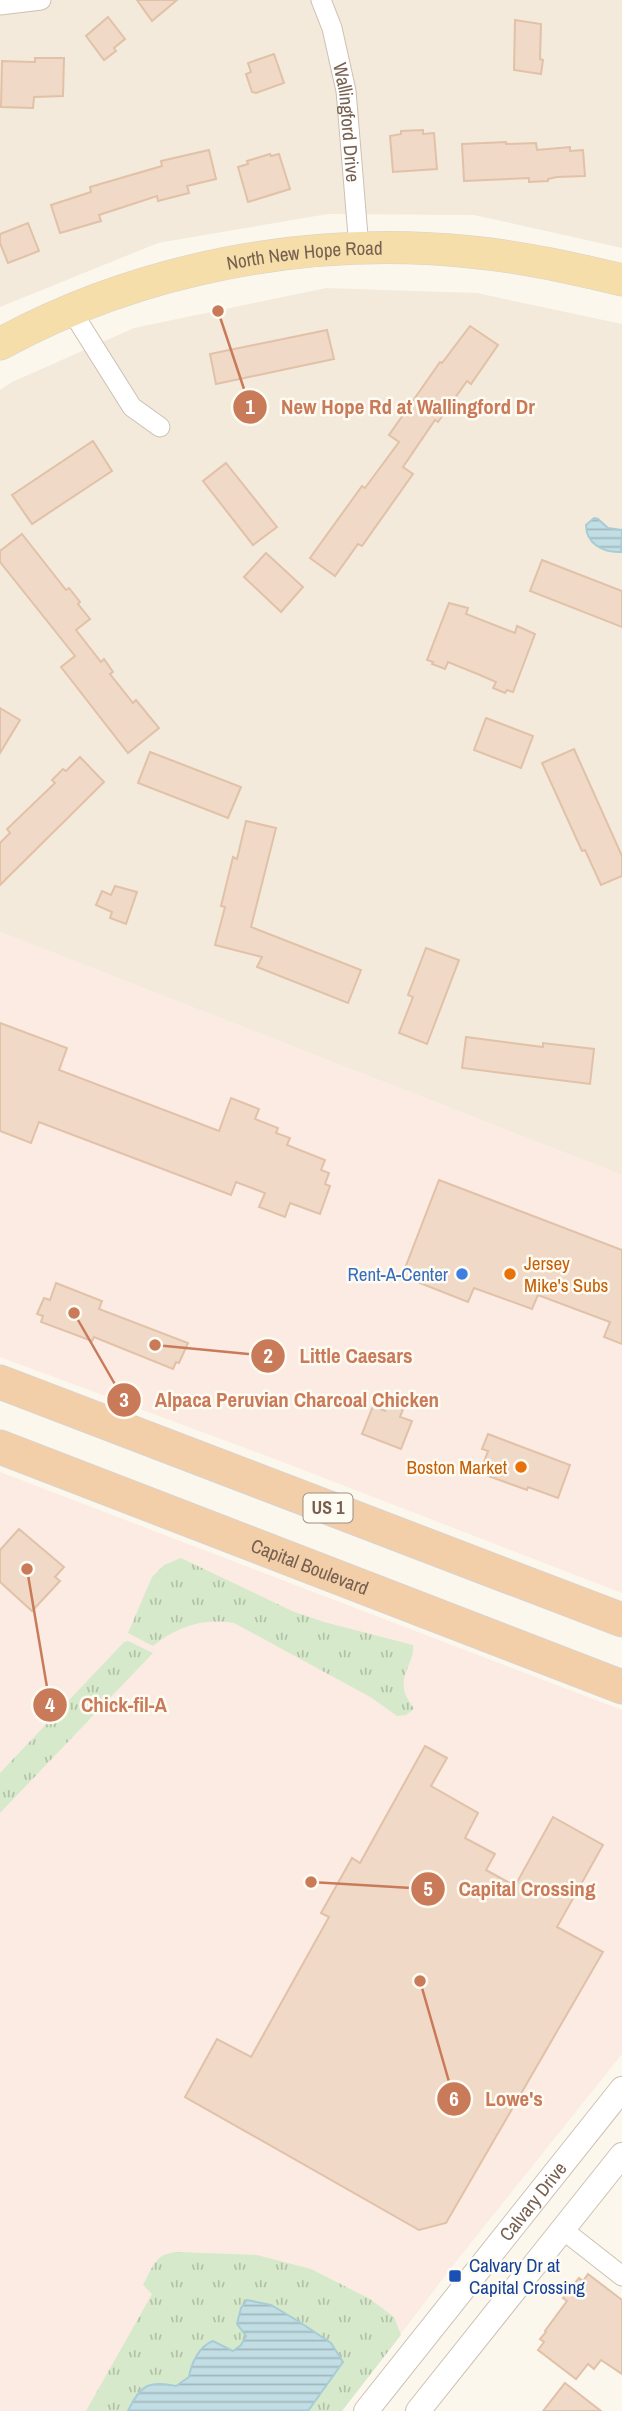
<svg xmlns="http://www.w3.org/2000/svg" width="622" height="2411" font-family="'Archivo Narrow',sans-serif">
	<defs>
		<pattern id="grass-tufts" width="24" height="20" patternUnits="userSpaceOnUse" patternTransform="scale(1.75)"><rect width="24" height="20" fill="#d6eacb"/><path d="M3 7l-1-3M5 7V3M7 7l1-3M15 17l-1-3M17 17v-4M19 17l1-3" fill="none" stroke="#b2c1a7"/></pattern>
		<pattern id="water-rules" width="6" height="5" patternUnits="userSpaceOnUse" patternTransform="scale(1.75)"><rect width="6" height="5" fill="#c1dee5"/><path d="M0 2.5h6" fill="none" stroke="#a2b7bc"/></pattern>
	</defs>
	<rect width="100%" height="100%" fill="#fcf7ed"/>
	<!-- residential -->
	<g fill="#f3eadb">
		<polygon points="0,0 622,0 622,248 474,215 328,214 158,243 0,307"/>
		<polygon points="326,288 477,293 622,324 622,1175 0,932 0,390 12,382 134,328"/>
	</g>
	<!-- commercial -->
	<g fill="#fbebe2">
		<polygon points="0,932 622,1175 622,1593 280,1461 0,1357"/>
		<polygon points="0,1472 622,1710 622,2054 458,2259 342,2411 0,2411"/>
	</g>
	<!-- grass -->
	<g fill="url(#grass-tufts)">
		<path d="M 181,1558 L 292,1611 L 324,1622 L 413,1645 C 415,1660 401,1673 404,1689 C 405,1697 411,1703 414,1709 L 406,1715 L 397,1716 L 372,1698 L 234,1623 C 203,1618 178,1626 153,1646 L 128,1633 L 152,1577 L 164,1565 Z"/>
		<polygon points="128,1641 153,1653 0,1813 0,1773 124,1642"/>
		<path d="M 179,2252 L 257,2255 L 311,2269 L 370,2299 L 394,2317 L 401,2335 L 342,2411 L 86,2411 L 152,2294 L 143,2285 C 154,2265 155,2253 179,2252 Z"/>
	</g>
	<!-- water -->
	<g fill="url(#water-rules)" stroke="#a8ccd6" stroke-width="2">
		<path d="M 594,518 L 598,519 L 608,528 L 622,530 L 621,552 C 604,553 586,544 586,525 Z"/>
		<path d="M 247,2300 L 271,2305 L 298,2321 L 331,2343 L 343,2362 L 308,2411 L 128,2411 C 140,2385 149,2380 176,2386 L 189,2377 C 191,2364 199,2346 213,2341 L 233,2351 L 241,2345 L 246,2336 L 237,2324 L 241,2308 Z"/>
	</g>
	<!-- building -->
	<g fill="#f0d9c6" stroke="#e1c1a7" stroke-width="2">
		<polygon points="137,0 177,0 152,21"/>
		<polygon points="108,17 125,39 114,48 116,51 104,60 86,36"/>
		<polygon points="515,20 541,24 540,59 543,60 541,74 514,70"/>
		<polygon points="274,54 284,83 256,93 252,92 246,74 251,72 248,63"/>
		<polygon points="35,58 64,58 63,96 34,97 33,108 1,107 2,61 32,62 35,62"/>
		<polygon points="423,130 423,134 434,133 437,169 393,172 390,136 401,134 401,131"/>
		<polygon points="506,142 506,144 536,143 537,150 570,147 570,151 583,150 585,176 557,177 548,179 548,181 529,182 529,178 464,181 462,144"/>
		<polygon points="209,150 216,179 187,186 189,193 158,201 157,196 99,215 101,221 60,233 51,205 91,192 90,187 162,166 161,161"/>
		<polygon points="270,154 271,156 279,154 290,189 248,202 238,167 248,164 247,161"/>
		<polygon points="28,223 39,251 8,263 0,243 0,234"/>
		<polygon points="470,326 498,345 471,384 467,381 438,422 435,420 403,467 413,474 362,546 358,544 335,576 310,558 362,486 365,488 399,442 389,435 440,362 442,363"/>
		<polygon points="327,330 334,359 216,384 210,354"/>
		<polygon points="93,441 112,471 32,524 12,495"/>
		<polygon points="226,463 277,527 253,545 203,481"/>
		<polygon points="22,534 66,590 69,588 80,602 78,604 90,619 76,630 101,662 104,659 113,672 110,674 133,703 136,700 159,728 128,753 61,667 75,656 0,562 0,551"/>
		<polygon points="266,553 303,587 281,612 244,577"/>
		<polygon points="542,560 622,591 622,627 530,591"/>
		<polygon points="449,603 468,608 466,614 515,633 517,626 535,634 513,692 507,690 505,693 493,688 496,682 480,675 448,662 445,669 432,664 433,662 427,660"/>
		<polygon points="0,708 20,720 0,753"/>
		<polygon points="486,718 533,736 521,768 474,750"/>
		<polygon points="574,749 622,856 622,876 601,885 585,850 582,851 542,763"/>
		<polygon points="150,752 241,787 228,818 138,783"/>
		<polygon points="80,757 104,782 0,885 0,843 10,833 7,829 55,783 52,780 63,769 66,771"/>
		<polygon points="246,821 276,828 251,927 361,970 348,1003 257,967 262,957 215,945 225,907 221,906 233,857 237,859"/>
		<polygon points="115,886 137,892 126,924 110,918 112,912 96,905 102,891 111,895"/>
		<polygon points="426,948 459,960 427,1044 399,1033 413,997 408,995"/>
		<polygon points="0,1023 67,1048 59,1070 219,1131 231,1098 259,1109 255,1119 278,1128 276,1133 290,1138 287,1145 325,1160 321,1170 329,1173 325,1184 330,1186 320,1214 290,1203 285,1217 259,1207 265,1193 236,1182 231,1195 39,1122 31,1143 0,1131"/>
		<polygon points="466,1037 543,1047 543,1043 594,1049 590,1084 462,1068"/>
		<polygon points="439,1180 622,1250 622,1344 604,1337 610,1322 538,1295 532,1309 474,1288 468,1302 402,1276"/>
		<polygon points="56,1283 102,1301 99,1309 188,1343 179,1363 176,1362 173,1369 94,1337 92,1341 41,1322 43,1316 37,1314 44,1298 50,1300"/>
		<polygon points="389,1398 405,1404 400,1417 412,1421 401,1449 362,1434 373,1406 385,1411"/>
		<polygon points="488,1434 570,1465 558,1498 528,1487 527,1490 480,1473 488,1451 482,1449"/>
		<polygon points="19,1529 64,1567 55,1577 60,1581 32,1611 0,1582 0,1550"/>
		<polygon points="425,1746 447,1758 431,1786 478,1813 465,1838 495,1854 486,1870 515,1886 553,1817 603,1845 557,1927 603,1952 446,2223 419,2230 185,2097 217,2039 251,2057 329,1917 321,1913 352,1858 360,1863"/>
		<polygon points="588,2274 622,2300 622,2374 601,2360 594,2369 588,2364 576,2379 538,2350 544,2342 540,2339 546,2332 545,2331 567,2301 563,2298 579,2278 583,2281"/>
		<polygon points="565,2383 601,2411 543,2411"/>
	</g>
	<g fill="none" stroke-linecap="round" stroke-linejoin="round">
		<defs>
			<g id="minor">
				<path id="s1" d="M 321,0 L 332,28 L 346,91 L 359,248"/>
				<polyline points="0,5 41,0"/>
				<polyline points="71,310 132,407 160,427"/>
				<polyline points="562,2229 622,2276"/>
			</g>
			<g id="tertiary">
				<path id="s2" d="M 366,2411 L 622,2089"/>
				<polyline points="418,2411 622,2155"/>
			</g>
			<g id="primary">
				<path id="s3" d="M 0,344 C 141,267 312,235 471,252 C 523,257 572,268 622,280"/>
			</g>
			<g id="trunk">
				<polyline points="0,1382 622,1620"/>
				<path id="s4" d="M 0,1447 L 622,1687"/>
			</g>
		</defs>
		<!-- minor casing -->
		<use href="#minor" stroke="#cec0b2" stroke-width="21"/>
		<!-- tertiary casing -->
		<use href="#tertiary" stroke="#cec0b2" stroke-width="26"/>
		<!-- primary casing -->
		<use href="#primary" stroke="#d9d2ce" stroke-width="33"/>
		<!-- trunk casing -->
		<use href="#trunk" stroke="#d9d2ce" stroke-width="35"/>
		<!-- minor -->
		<use href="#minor" stroke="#fff" stroke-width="19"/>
		<!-- tertiary -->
		<use href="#tertiary" stroke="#fff" stroke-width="24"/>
		<!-- primary -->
		<use href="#primary" stroke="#f5deaa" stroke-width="32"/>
		<!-- trunk -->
		<use href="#trunk" stroke="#f3cfa9" stroke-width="33"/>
	</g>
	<!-- markers -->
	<circle fill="#3f7fe0" stroke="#fefbf3" stroke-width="2.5" cx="462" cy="1274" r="7"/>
	<g fill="#e8710a" stroke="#fefbf3" stroke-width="2.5">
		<circle cx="510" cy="1274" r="7"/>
		<circle cx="521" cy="1467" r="7"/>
	</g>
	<rect fill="#1a4fb4" stroke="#fefbf3" stroke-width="2.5" x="448" y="2269" width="14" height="14" rx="3.5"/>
	<g text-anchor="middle" stroke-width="5" stroke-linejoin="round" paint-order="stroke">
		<!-- shield labels -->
		<rect fill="#fefbf3" stroke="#a08e81" stroke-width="2" x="303.5" y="1493.5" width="49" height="29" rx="5"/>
		<g font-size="18" font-weight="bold" fill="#776050">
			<text x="328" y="1514">US 1</text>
		</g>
		<!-- street labels -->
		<g font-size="19" fill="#776050" stroke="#fefbf3">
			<text dy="7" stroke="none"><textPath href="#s1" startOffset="126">Wallingford Drive</textPath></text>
			<text dy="7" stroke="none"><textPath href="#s3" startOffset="320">North New Hope Road</textPath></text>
			<text dy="7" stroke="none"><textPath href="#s4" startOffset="332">Capital Boulevard</textPath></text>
			<text dy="7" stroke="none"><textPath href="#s2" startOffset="268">Calvary Drive</textPath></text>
		</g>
		<!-- food labels -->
		<g font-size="19" fill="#c56008" stroke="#fefbf3" text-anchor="start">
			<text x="524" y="1270">Jersey<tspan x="524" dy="22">Mike's Subs</tspan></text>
			<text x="507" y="1474" text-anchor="end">Boston Market</text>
		</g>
		<!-- shop labels -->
		<g font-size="19" fill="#366cbe" stroke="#fefbf3" text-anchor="end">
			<text x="448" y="1281">Rent-A-Center</text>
		</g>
		<!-- transit labels -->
		<g font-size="19" fill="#164399" stroke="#fefbf3" text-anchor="start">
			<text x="469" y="2272">Calvary Dr at<tspan x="469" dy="22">Capital Crossing</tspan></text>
		</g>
	</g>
	<!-- callouts -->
	<path fill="none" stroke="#c97a59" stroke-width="2.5" d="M218 311L250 407M155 1345L268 1356M74 1313L124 1400M27 1569L50 1705M311 1882L428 1889M420 1981L454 2099"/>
	<g fill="#c97a59" stroke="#fefbf3" stroke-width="2.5">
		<circle cx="218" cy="311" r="7"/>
		<circle cx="155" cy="1345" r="7"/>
		<circle cx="74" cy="1313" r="7"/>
		<circle cx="27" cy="1569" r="7"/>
		<circle cx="311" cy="1882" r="7"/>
		<circle cx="420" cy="1981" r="7"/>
		<circle cx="250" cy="407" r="18"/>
		<circle cx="268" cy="1356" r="18"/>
		<circle cx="124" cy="1400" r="18"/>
		<circle cx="50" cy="1705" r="18"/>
		<circle cx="428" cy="1889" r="18"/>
		<circle cx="454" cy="2099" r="18"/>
	</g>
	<g font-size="21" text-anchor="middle" font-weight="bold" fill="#fff">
		<text x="250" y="414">1</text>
		<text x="268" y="1363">2</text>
		<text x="124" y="1407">3</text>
		<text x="50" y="1712">4</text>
		<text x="428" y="1896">5</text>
		<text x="454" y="2106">6</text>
	</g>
	<g font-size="21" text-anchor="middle" font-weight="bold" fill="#c97a59" stroke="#fefbf3" stroke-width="5" stroke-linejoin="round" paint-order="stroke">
		<text x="408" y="414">New Hope Rd at Wallingford Dr</text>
		<text x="356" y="1363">Little Caesars</text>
		<text x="297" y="1407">Alpaca Peruvian Charcoal Chicken</text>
		<text x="124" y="1712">Chick-fil-A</text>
		<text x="527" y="1896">Capital Crossing</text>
		<text x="514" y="2106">Lowe's</text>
	</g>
</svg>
